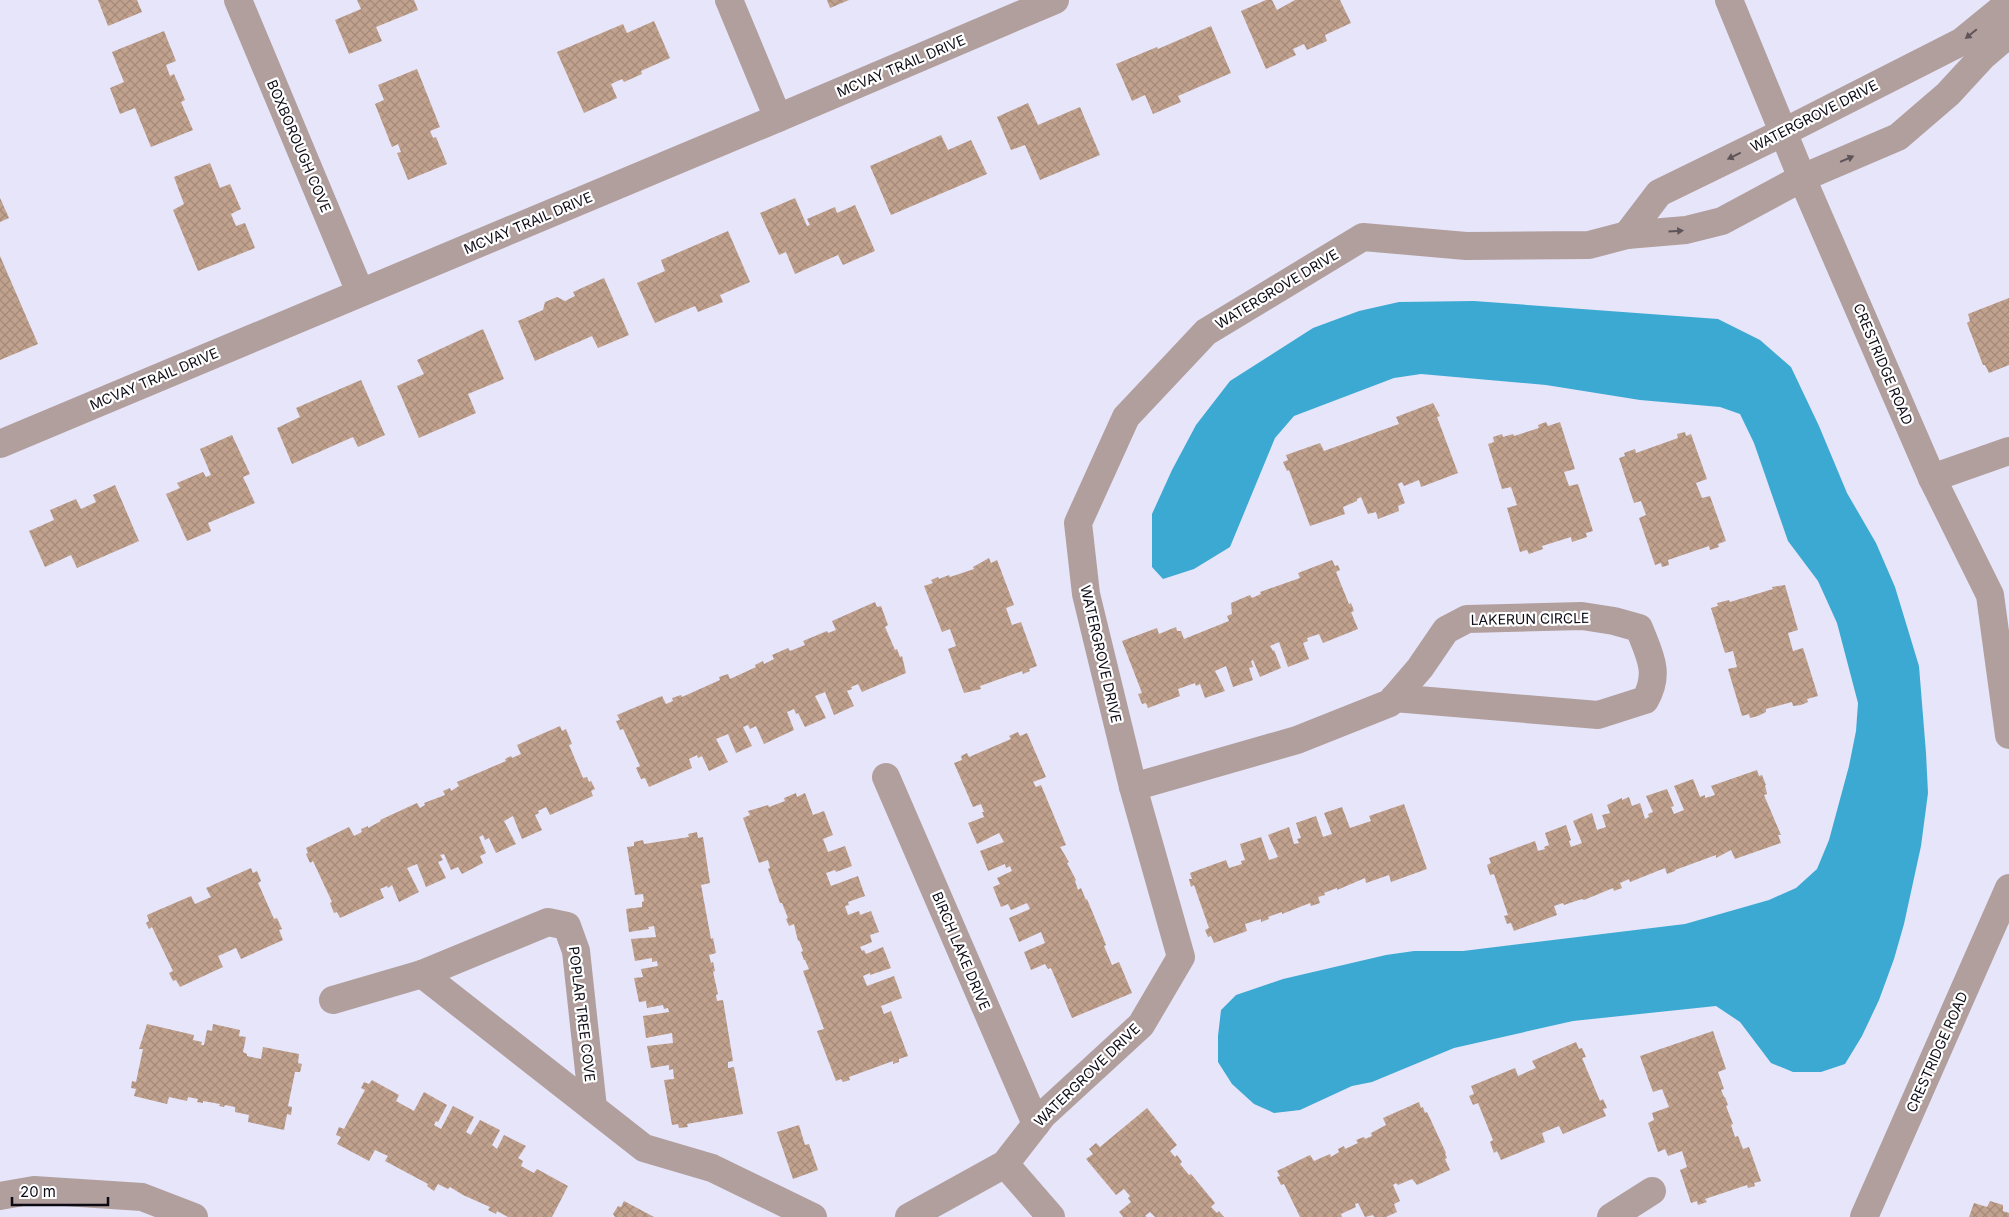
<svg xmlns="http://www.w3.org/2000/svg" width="2009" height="1217" font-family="Inter,sans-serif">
	<defs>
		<pattern id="building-cross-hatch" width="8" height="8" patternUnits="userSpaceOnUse" patternTransform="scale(1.25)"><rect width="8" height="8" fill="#c1a28e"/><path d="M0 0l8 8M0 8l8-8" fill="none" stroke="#a58a7a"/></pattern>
	</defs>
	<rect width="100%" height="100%" fill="#e7e5fa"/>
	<!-- water -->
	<polygon fill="#3ca9d2" points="1474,301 1718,319 1760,340 1791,367 1819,426 1847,493 1876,543 1895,587 1919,666 1926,753 1928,793 1921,846 1904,924 1894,959 1879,1000 1862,1036 1845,1064 1821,1072 1793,1072 1771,1063 1740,1022 1716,1006 1573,1021 1454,1048 1372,1082 1352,1086 1300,1110 1274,1113 1254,1104 1232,1084 1218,1062 1218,1036 1221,1010 1236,995 1283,979 1386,955 1414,951 1463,951 1685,924 1769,900 1796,888 1817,869 1829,840 1849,766 1856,731 1858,703 1837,623 1818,581 1788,541 1754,443 1740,414 1720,407 1640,400 1546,385 1421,374 1394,378 1294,416 1275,438 1230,547 1194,569 1163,579 1152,567 1152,514 1172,470 1196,425 1230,381 1313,328 1359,311 1399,302"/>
	<!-- building -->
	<g fill="url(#building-cross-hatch)">
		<polygon points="98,0 137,0 142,12 108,26"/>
		<polygon points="357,0 414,0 418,10 376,27 382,41 349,54 335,20 361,9"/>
		<polygon points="827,0 849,0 830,8"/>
		<polygon points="1266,0 1272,0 1277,10 1295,0 1340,0 1351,23 1325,35 1327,41 1307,50 1304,44 1293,49 1296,55 1266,69 1241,11"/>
		<polygon points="654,21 670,58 641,71 642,74 624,82 622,79 611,84 617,98 584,113 557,52 623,24 627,33"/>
		<polygon points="1211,26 1231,73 1178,96 1181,102 1153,114 1145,95 1132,101 1116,64 1157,47 1158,49"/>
		<polygon points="164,31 176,61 166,65 170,76 174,74 185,100 181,102 193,130 151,147 135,108 120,114 110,88 124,82 112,52"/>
		<polygon points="417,69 440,127 430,131 433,138 436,137 447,164 408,180 397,153 401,152 398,144 392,147 375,104 384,100 378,85"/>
		<polygon points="1028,103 1038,125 1080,107 1100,155 1040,180 1025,145 1011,150 997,117"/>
		<polygon points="941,135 948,150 971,140 987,174 891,215 870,166"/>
		<polygon points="210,163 220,188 230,184 241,209 231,214 236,226 245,223 255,248 198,271 173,210 184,204 174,177"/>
		<polygon points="0,198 9,218 0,222"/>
		<polygon points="795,198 807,226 810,225 807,219 835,207 837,213 855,205 875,251 843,265 838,255 795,274 786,252 779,255 760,213"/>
		<polygon points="728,231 750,282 720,295 723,302 698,312 695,306 655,323 637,283 665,271 661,260"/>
		<polygon points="0,256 38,344 0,360"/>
		<polygon points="604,278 629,335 598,348 592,336 535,361 518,321 543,310 545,302 557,297 565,301 575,296 573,292"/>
		<polygon points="2009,298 2009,365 1989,373 1985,365 1983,365 1967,323 1970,321 1968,314"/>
		<polygon points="483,329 504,379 468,394 476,413 419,438 397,386 424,374 417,360"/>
		<polygon points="361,380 385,435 358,447 353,437 292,464 277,428 300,417 296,408"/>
		<polygon points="1433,403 1440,416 1437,417 1458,473 1421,487 1419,480 1404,486 1402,482 1398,484 1405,503 1398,506 1399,511 1378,519 1376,512 1368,514 1361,497 1357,499 1357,501 1343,507 1345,514 1310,526 1289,470 1287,471 1283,462 1288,460 1286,455 1320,443 1324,451 1399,424 1396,417"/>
		<polygon points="1546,422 1548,426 1560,422 1575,469 1564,472 1569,486 1578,484 1593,531 1586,533 1587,537 1572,542 1571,537 1542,546 1543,549 1529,554 1527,550 1520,552 1507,508 1517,505 1511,487 1502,489 1488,444 1494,442 1493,437 1502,434 1503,437 1513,434 1514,436 1539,428 1538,425"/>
		<polygon points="1685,432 1686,436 1691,434 1707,479 1696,483 1702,498 1710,496 1726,541 1718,544 1719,547 1710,550 1709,546 1668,560 1669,565 1662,567 1661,563 1655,565 1639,518 1646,515 1641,501 1634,503 1619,458 1625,456 1624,453 1635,449 1636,453 1678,438 1677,434"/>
		<polygon points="232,435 250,474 243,477 255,503 208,523 211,531 187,541 166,494 180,488 177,483 203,472 206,477 211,475 200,449"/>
		<polygon points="115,485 139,541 77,568 71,555 45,567 29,531 54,520 50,510 76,499 81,509 96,502 93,495"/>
		<polygon points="989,558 991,563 997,560 1014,605 1006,608 1012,625 1021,622 1037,666 1029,669 1030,671 1023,674 1022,671 980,686 981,689 964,693 948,649 956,646 950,629 942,632 924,586 933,583 931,580 938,577 939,579 949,575 950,577 974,569 973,567"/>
		<polygon points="1332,560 1335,566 1338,565 1340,570 1336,572 1349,604 1351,603 1354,611 1351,612 1358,629 1323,643 1319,634 1307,638 1308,641 1303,643 1309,659 1288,667 1279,642 1270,646 1273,651 1274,650 1281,668 1260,677 1253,660 1251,661 1253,667 1249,668 1253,680 1233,687 1226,666 1215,671 1225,691 1205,698 1200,684 1196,686 1195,683 1178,689 1180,696 1148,708 1146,703 1142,704 1138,694 1142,693 1122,641 1157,628 1159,634 1176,627 1177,631 1181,631 1184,639 1229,621 1227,616 1232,614 1231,603 1250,595 1252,598 1261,594 1260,592 1300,578 1298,573"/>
		<polygon points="1785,585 1798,630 1788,633 1793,651 1803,648 1818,696 1807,699 1808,702 1801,705 1793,706 1792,702 1766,709 1766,712 1758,716 1750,718 1749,714 1742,716 1728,669 1737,667 1733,651 1725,653 1711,608 1718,606 1717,603 1729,600 1730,602 1773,589 1772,587"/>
		<polygon points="875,602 877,607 881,606 888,625 885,627 895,650 897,649 900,657 902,656 906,673 862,692 858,684 851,687 852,689 847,691 854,706 834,715 825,692 815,696 826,718 805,727 798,713 796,714 794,709 787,712 794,730 764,744 756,726 750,729 748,725 743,727 752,746 736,753 728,734 716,739 728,762 709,771 702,756 698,758 697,755 689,759 692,768 649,787 645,778 641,779 636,768 640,766 623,729 620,730 616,721 620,720 617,715 662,696 666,704 673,701 672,698 681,695 682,697 720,680 719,677 728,674 730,679 756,667 755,665 763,661 764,664 774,659 772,655 788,648 790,651 805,645 803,641 827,631 828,633 836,630 832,621"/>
		<polygon points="560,726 562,731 566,729 572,744 569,745 583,778 587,777 589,782 591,781 595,789 591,791 593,796 550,815 546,807 538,811 539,813 535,815 542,830 522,839 513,816 504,821 516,844 496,853 489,838 485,840 483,835 479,837 486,853 480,856 483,863 462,874 458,867 451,870 444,854 440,855 443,860 438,862 446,878 426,887 417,864 407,868 419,892 399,902 392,885 388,888 387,886 380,889 384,898 340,918 337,912 334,913 330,903 332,902 313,861 310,863 306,854 308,853 306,848 349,827 354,836 362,832 361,829 368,826 368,828 381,821 380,820 417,803 420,808 425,805 424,803 445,795 443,791 450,788 451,791 459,786 457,782 506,761 505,759 511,756 512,758 521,754 517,745"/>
		<polygon points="1018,732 1020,736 1027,733 1046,777 1033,782 1036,787 1041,785 1066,845 1060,847 1069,862 1067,863 1076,880 1075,881 1078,890 1081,888 1086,900 1087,899 1106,945 1104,946 1112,965 1119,962 1132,993 1072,1018 1051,968 1048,969 1045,964 1031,970 1024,952 1045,943 1041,932 1019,942 1009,918 1030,909 1027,903 1011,910 1008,904 1001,907 993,887 1000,884 997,878 1012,871 1010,866 1006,868 1005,864 988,871 980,851 1004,842 999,833 977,844 968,823 984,817 982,812 984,812 981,804 973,807 954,763 962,760 961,756 967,753 969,757 1011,739 1009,736"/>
		<polygon points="1757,770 1759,776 1762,775 1766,785 1765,785 1767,794 1764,795 1781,835 1778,835 1781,843 1735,859 1731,850 1716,858 1716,855 1675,870 1675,871 1667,874 1665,868 1630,882 1629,879 1620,883 1622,888 1614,891 1613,888 1584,900 1582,899 1564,905 1563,903 1554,906 1557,915 1514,931 1511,923 1507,924 1504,916 1508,915 1494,874 1490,875 1487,865 1491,863 1489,858 1535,841 1538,851 1545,849 1544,847 1549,845 1545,833 1566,825 1571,840 1569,841 1571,847 1582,843 1573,821 1592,813 1597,830 1606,827 1602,815 1610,813 1607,805 1622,798 1622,800 1629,797 1632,806 1640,803 1645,819 1649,817 1648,814 1653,812 1646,796 1667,789 1674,806 1671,807 1674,814 1684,810 1674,786 1693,779 1700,797 1705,795 1705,798 1715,795 1711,786"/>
		<polygon points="796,793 797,797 805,793 813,815 824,811 833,835 823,839 828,852 845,846 852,866 836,872 835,870 826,873 831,886 858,876 865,896 848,902 849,905 845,906 848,915 859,911 860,915 871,911 879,932 870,935 872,942 860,947 862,951 864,950 866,954 883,947 891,968 870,975 870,973 863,976 867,986 894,976 902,998 881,1006 884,1014 891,1011 908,1056 899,1059 899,1062 893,1064 893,1061 849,1077 850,1080 843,1082 841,1079 836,1081 817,1031 824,1029 803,971 809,969 805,960 804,960 801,952 803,951 799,940 798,941 794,924 789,926 786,919 788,918 782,903 780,903 768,869 770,868 768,860 759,863 743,818 750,815 748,811 768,805 769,807 785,801 784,798"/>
		<polygon points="1404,804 1427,869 1391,882 1389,875 1366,883 1365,878 1337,890 1337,888 1324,893 1325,895 1318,897 1320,903 1311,906 1310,903 1282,914 1282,912 1268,917 1269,919 1261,922 1261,919 1245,924 1247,931 1214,943 1211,936 1208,937 1205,930 1209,928 1194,885 1191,887 1189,879 1192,879 1190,873 1226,860 1229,868 1242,864 1241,861 1245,860 1240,844 1261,837 1269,860 1278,857 1268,835 1289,827 1294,844 1299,843 1297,839 1301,838 1296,823 1316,816 1323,837 1332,834 1324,813 1342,807 1350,828 1371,821 1369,816"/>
		<polygon points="697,832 698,838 703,837 710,883 701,885 711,939 713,938 716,953 709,955 711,963 713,962 715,971 713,972 718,994 716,995 717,1001 723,1000 733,1061 728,1062 728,1068 734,1067 743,1114 687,1124 688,1127 679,1128 678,1124 672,1125 664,1080 674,1079 673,1069 669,1070 669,1065 651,1068 647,1046 673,1043 672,1033 646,1038 643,1016 669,1012 668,1008 664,1009 663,1005 647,1008 646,1001 639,1002 634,978 643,977 641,969 658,966 657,961 652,962 652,958 635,961 631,939 656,937 654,926 648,927 649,929 629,932 626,909 642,907 642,902 644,901 643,894 635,895 627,847 634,846 634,842 643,840 644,844 689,837 688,834"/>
		<polygon points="251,868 253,873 257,871 261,881 258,883 274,919 277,918 282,929 279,930 283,940 241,959 236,948 218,956 223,967 180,987 176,980 173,981 169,973 173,971 152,927 149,929 146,923 149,921 147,915 191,896 195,904 211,897 206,888"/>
		<polygon points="147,1024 194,1035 193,1040 202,1042 201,1045 204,1045 207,1030 212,1031 213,1024 240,1030 239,1036 246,1037 243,1052 247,1054 247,1056 261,1059 263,1047 299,1054 298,1063 302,1064 300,1072 295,1072 288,1106 292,1107 291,1115 287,1114 284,1130 248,1122 249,1115 235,1112 235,1107 225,1105 224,1107 219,1106 220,1104 203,1101 203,1103 197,1102 198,1099 188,1097 187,1101 169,1097 167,1104 134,1096 136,1089 131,1088 132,1081 136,1082 143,1049 139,1049"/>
		<polygon points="1713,1031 1726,1069 1718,1072 1724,1089 1721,1090 1724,1097 1725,1097 1728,1105 1726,1106 1733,1124 1731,1125 1735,1137 1738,1136 1743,1149 1749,1147 1761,1181 1754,1183 1755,1186 1748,1188 1747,1185 1705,1199 1707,1202 1698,1205 1697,1201 1691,1203 1680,1170 1687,1167 1682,1151 1668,1156 1665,1149 1658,1152 1648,1123 1654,1120 1652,1113 1669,1107 1662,1089 1653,1092 1640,1056"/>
		<polygon points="1576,1042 1579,1049 1582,1048 1586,1057 1582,1058 1600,1101 1603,1099 1607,1108 1603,1109 1606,1116 1563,1134 1559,1126 1542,1133 1545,1142 1501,1160 1497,1151 1494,1153 1490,1142 1493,1140 1478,1103 1473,1105 1469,1096 1474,1094 1471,1086 1515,1068 1518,1076 1536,1068 1532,1061"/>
		<polygon points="372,1080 399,1095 396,1101 414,1111 424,1092 447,1105 438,1122 436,1121 434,1125 441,1129 453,1106 474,1117 466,1132 471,1135 480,1120 500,1130 492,1145 497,1149 504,1135 526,1146 518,1158 523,1161 521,1166 534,1173 537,1169 568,1186 552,1217 508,1217 497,1211 496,1214 488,1210 490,1207 463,1195 450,1187 448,1189 438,1184 434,1191 427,1186 428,1184 385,1161 388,1156 375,1150 369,1161 337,1144 341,1137 336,1135 339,1127 344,1129 365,1090 361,1088 364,1082 369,1084"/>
		<polygon points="1419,1102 1421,1108 1423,1107 1425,1113 1427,1112 1446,1153 1445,1154 1447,1158 1445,1159 1450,1170 1417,1185 1412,1179 1398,1185 1396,1183 1393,1185 1400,1201 1394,1204 1397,1212 1386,1217 1374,1217 1373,1215 1365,1217 1358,1203 1355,1204 1356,1207 1341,1214 1342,1217 1300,1217 1284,1184 1281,1185 1277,1177 1280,1176 1277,1171 1310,1155 1314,1161 1330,1154 1331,1157 1339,1152 1338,1149 1344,1146 1345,1149 1358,1143 1356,1140 1364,1137 1365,1139 1372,1136 1371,1133 1386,1125 1383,1118"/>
		<polygon points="1147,1108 1177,1145 1170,1151 1175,1157 1177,1155 1182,1162 1180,1164 1189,1175 1191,1174 1215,1203 1211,1207 1217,1213 1219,1211 1224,1217 1155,1217 1150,1212 1145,1216 1147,1217 1123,1217 1119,1212 1131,1202 1128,1198 1130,1196 1124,1189 1116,1195 1086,1159 1093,1154 1089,1149 1096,1143 1100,1147"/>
		<polygon points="799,1125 805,1145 809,1144 818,1170 793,1179 777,1132"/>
		<polygon points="624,1201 654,1217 615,1217 613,1214 618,1206 621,1207"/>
		<polygon points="1990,1201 2003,1205 2003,1211 2009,1213 2009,1217 1969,1217 1974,1203 1987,1207"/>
	</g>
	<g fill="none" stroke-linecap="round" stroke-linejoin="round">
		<!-- minor -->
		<g stroke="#b19f9d" stroke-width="28">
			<polyline points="238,0 360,292"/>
			<polyline points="729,0 778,118"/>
			<polyline points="1729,0 1802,178 1932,478 1990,595 2009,735"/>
			<polyline points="1627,235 1659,193 1784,132 1961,42 2009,3"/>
			<polyline points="0,444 778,118 1055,0"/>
			<polyline points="1932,478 2009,451"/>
			<polyline points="886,777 1036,1124"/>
			<path d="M 1133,787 L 1297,740 L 1390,703 L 1420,668 L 1446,630 L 1467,619 L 1582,616 L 1614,621 L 1639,628 C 1649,654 1661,673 1645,700 L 1598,715 L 1394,698"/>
			<polyline points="422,974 644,1148 712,1168 813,1217"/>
			<polyline points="333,1000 422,974 548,922 567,926 576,951 593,1108"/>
			<polyline points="1005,1164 1051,1217"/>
			<polyline points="0,1196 34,1190 142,1197 194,1217"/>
			<polyline points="909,1217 1005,1164 1043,1115 1141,1025 1181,957 1133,787 1086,594 1078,523 1126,417 1206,332 1363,237 1466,246 1589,245 1627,235 1686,230 1722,221 1802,178 1898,137 1948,94 1983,56 2009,34"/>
			<polyline points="1611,1217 1652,1191"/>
			<polyline points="1864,1217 2009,888"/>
		</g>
	</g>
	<!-- one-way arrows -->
	<defs><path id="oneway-solid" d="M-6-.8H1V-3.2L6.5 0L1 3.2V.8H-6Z" transform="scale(1.25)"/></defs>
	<g fill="#5e5459">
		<use href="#oneway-solid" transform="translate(1971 34) rotate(141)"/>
		<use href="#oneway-solid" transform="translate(1734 156) rotate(154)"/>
		<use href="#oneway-solid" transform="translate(1847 159) rotate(-23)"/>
		<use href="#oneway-solid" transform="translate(1676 231) rotate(-4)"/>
	</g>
	<g text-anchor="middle" stroke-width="4.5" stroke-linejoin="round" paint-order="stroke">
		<!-- street labels -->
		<g font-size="14" fill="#0c0a15" stroke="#fff">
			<text transform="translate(901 66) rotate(-23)" y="5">MCVAY TRAIL DRIVE</text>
			<text transform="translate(1814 116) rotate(-27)" y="5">WATERGROVE DRIVE</text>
			<text transform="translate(299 146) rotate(67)" y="5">BOXBOROUGH COVE</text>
			<text transform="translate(528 223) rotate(-23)" y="5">MCVAY TRAIL DRIVE</text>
			<text transform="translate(1277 289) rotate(-31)" y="5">WATERGROVE DRIVE</text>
			<text transform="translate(1883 364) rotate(67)" y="5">CRESTRIDGE ROAD</text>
			<text transform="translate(154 379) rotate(-23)" y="5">MCVAY TRAIL DRIVE</text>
			<text transform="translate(1530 619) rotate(-1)" y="5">LAKERUN CIRCLE</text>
			<text transform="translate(1101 654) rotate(77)" y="5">WATERGROVE DRIVE</text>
			<text transform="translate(961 951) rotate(67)" y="5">BIRCH LAKE DRIVE</text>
			<text transform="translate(582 1014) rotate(83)" y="5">POPLAR TREE COVE</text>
			<text transform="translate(1937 1052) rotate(-66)" y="5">CRESTRIDGE ROAD</text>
			<text transform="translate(1087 1075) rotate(-44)" y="5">WATERGROVE DRIVE</text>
		</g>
	</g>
	<!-- scale -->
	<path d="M12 1197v8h96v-8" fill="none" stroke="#0c0a15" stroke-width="2.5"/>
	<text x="20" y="1197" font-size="15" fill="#0c0a15" stroke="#ffffff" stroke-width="4" paint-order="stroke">20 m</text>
</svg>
